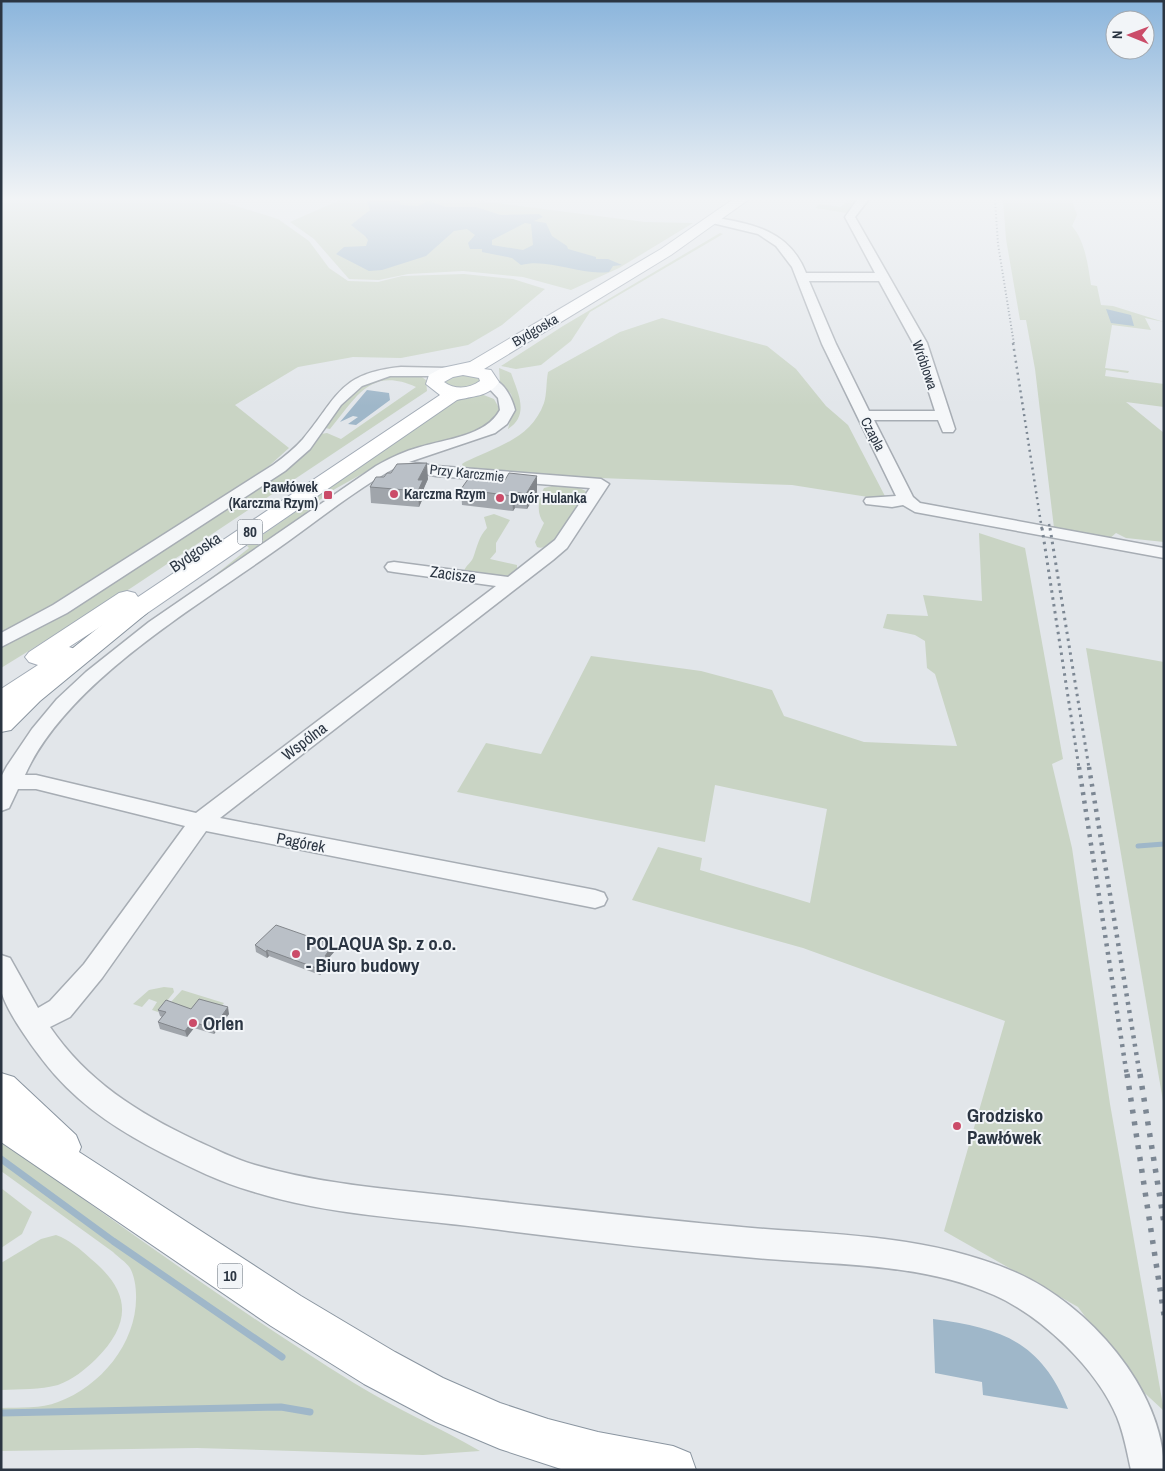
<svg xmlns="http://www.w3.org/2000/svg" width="1165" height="1471" font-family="'Archivo Narrow',sans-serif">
	<rect width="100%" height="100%" fill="#e2e6ea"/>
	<!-- green -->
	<g fill="#c9d4c4">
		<polygon points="1,200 217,200 278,219 309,241 329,268 348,281 378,282 402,276 464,274 513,279 545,289 502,325 468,345 401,358 353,357 298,367 235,405 289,448 269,466 50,608 1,633"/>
		<polygon points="340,200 473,200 645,222 693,223 619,268 571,290 523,277 463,271 408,274 379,280 349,279 314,239 290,222"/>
		<polygon points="848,200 860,200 847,213 815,208 820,204 841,207"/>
		<path d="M 1003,200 L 1072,200 L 1077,215 L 1072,226 C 1085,241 1088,265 1091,285 L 1097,286 L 1101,305 L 1113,306 L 1164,322 L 1145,318 L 1151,330 L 1112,325 L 1105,368 L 1129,371 L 1128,373 L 1106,370 L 1105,376 L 1164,384 L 1164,407 L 1126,402 L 1164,433 L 1164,542 L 1126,538 L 1116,533 L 1109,539 L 1054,528 L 1035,369 L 1026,320 L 1020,320 L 1006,239 Z"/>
		<polygon points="720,233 723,234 590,312 571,341 541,365 516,369 501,366 563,326"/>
		<path d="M 662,318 L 767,346 L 796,369 L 826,406 L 848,425 L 887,500 L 792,485 L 572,477 L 463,467 L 462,464 L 465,462 C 496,447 531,439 544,403 C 547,394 546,382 548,372 L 620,332 Z"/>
		<path d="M 499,368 L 511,373 C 518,393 530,415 508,429 L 514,405 L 511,394 L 500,383 Z"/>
		<path d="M 471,372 L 483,380 C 472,387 460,390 447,387 L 443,381 L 452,375 Z"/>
		<path d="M 419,375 L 426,380 L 427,391 L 131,588 L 1,668 L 1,646 L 302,454 L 321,434 L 327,433 L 341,439 L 416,387 C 370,366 356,398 330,429 L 325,428 C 356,385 363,376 419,375 Z"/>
		<polygon points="481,394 494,399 500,410 498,416 482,430 378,465 335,489 314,504 302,517 209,584 205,583 249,548 247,546 460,396"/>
		<path d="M 556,485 L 577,487 L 586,491 C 578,504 554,554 537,547 L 535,542 L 544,523 C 536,514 538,499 544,488 Z"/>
		<path d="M 494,514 L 510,520 L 496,543 L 496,552 L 490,559 L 517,565 L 517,573 L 506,579 L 464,571 C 466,565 471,563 473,558 C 477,547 479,536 487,528 L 484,517 Z"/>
		<polygon points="979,533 1025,548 1063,759 1052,764 1072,848 1110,1104 1164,1411 1136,1385 1078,1307 944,1231 1005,1021 803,948 632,900 658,847 702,858 700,870 810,903 827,809 715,785 705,842 457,792 486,743 541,754 591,656 701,671 772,690 784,716 864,742 957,746 935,674 927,668 925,641 915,635 883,628 887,614 928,616 923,595 982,601"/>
		<polygon points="1086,648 1164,662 1164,1107"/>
		<polygon points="164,987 173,988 174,992 158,1012 152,1010 157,1002 149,999 142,1007 133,1004 149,990"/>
		<polygon points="182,990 224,1003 220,1008 192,1010 170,1003"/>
		<path d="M 1,1140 C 117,1223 233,1308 354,1383 C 394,1408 439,1427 480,1451 L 423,1455 L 197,1448 L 1,1451 L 1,1408 C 20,1407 41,1409 58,1402 C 102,1386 138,1341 136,1294 C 136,1286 134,1275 130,1268 C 126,1262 118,1257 113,1252 L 1,1171 Z"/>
		<polygon points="1,1188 32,1212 22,1234 1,1248"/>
		<path d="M 56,1235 C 70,1240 80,1249 91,1259 C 130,1291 133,1322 96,1359 C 86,1369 72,1380 58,1385 C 40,1390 20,1389 1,1390 L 1,1263 L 41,1239 Z"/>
	</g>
	<!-- water -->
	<g fill="#9fb7c9" fill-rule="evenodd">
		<path d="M 374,200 L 402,200 L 399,201 L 401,205 L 418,206 L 428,201 L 446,207 L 476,207 L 501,215 L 539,214 L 543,217 L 534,221 L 546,223 L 552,236 L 567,246 L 568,249 L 596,257 L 596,259 L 608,259 L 622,265 L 613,266 L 609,272 C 580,276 550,258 521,265 L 512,258 L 482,252 L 482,249 L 470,249 L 468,243 L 475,235 L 467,229 L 454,231 L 426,256 L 382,270 L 369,271 L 336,254 L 344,247 L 366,246 L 368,240 L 365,236 L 351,225 L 370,210 L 367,202 ZM 525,223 L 531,224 L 533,245 L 523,250 L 492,245 L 492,240 Z"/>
		<polygon points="1106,309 1131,315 1134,326 1111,323"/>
		<polygon points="367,390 389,393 390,400 356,425 348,424 358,417 353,416 340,422"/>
		<path d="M 933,1319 C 1001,1328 1041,1341 1068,1409 L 983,1395 L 982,1382 L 935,1373 Z"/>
	</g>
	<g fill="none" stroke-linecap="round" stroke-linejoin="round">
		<!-- stream-far1 -->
		<polyline stroke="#9fb7c9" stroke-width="5" points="1138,846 1164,844"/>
		<!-- stream -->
		<g stroke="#9fb7c9" stroke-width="7">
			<polyline points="1,1159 113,1241 282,1357"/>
			<polyline points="1,1413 281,1407 310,1412"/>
		</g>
		<defs>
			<g id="minor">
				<path d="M 857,200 L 868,200 L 855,217 L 927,343 L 955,429 L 953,432 L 943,432 L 938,420 L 874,420 L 913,497 L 920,503 L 1164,548 L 1164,558 L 915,512 L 903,505 L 892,507 L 866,504 L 864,501 L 866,498 L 896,496 L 822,344 L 792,267 L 776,246 L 758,234 L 708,222 L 707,220 L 712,217 C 753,224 789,230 806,273 L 875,273 L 845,217 ZM 809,281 L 879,281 L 913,343 L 935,411 L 869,411 L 836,344 Z"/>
				<path d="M 401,367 L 448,368 L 455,372 L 448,376 L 390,376 L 362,386 L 341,405 L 310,449 L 285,471 L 67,613 L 1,647 L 1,633 L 53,605 L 273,465 C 284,457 294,449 303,439 C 338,397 339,373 401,367 Z"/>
				<path d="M 490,378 C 504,381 512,398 515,410 L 507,424 L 495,433 L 409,462 L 436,466 L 601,479 L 609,484 L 567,548 L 553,560 L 220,818 L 595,890 L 604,893 L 607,899 L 604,905 L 595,908 L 206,831 L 102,978 L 70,1017 L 50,1027 C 87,1081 138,1113 195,1140 C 215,1149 234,1159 255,1165 C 327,1186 403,1190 477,1199 C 569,1209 660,1220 752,1228 C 842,1235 933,1236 1017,1273 C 1087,1304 1164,1389 1164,1470 L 1131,1470 C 1127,1452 1124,1434 1117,1417 C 1097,1369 1042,1316 994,1295 C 925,1264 842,1265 768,1259 C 673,1251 579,1240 485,1228 C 407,1218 326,1215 251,1191 C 220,1182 192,1168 164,1154 C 123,1133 85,1109 55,1075 C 40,1058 4,1010 1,989 C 0,978 1,966 1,955 L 10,958 L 38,1008 L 50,1001 L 84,964 L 185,826 L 36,789 L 18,789 L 9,808 L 1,811 L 1,777 L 7,766 L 32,729 L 57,699 L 86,672 L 149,622 L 376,466 C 390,458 405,451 420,447 C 446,439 486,436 500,410 L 498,398 L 483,382 ZM 395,468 L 436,476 L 590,488 L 555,540 L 508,577 L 394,562 L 388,563 L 385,567 L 388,571 L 394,572 L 496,586 L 196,813 L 36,775 L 25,775 C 66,683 193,609 273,552 C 312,525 353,491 395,468 Z"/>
			</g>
			<path id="major" d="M 732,200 L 748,200 L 671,255 L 484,369 L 491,370 L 499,382 C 489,397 472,396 457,400 L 124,629 L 115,631 L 106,629 L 103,625 L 69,647 L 78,650 L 82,655 L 78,660 L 10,707 L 1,709 L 1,689 L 38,665 L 29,662 L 25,657 L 29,652 L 119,593 L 127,591 L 135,593 L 138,597 L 440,395 L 426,384 L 429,375 L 442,368 L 470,362 L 661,249 ZM 463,375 L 479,378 L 480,381 C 469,389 455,390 444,382 L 453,377 Z"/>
			<g id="highway">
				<polygon points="138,601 147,603 150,608 147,613 40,701 11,730 1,732 1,709 22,689 129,603"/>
				<polygon points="1,1073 14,1077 76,1135 81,1147 79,1152 301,1296 395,1352 443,1378 500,1403 548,1419 598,1432 673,1446 690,1453 696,1470 564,1470 500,1449 436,1422 364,1384 271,1326 1,1142"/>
			</g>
		</defs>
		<!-- minor casing -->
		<use href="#minor" stroke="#a7adb4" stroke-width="3"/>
		<!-- major casing -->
		<use href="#major" stroke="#a2abb6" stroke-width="2"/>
		<!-- highway casing -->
		<use href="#highway" stroke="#8a95a0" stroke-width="2"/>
		<!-- minor -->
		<use href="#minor" fill="#f5f7f9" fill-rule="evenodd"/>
		<!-- major -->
		<use href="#major" fill="#fff" fill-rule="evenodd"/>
		<!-- highway -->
		<use href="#highway" fill="#fff" fill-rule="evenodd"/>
		<!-- rail-far4 -->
		<polyline stroke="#7c8793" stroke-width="2" stroke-dasharray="1 2.5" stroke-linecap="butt" points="995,200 998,244 1014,344"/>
		<!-- rail-far3 -->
		<g stroke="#7c8793" stroke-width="2.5" stroke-dasharray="2 4" stroke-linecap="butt">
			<polyline points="1013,343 1042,530"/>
			<polyline points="1049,524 1050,530"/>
		</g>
		<!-- rail-far2 -->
		<g stroke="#7c8793" stroke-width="3" stroke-dasharray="2.5 4.5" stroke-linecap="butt">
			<polyline points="1042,528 1079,768"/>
			<polyline points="1050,528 1089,768"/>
		</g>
		<!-- rail-far1 -->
		<g stroke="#7c8793" stroke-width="4.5" stroke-dasharray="3 5.5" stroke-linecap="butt">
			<polyline points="1079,767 1127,1076"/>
			<polyline points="1089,767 1140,1076"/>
		</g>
		<!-- rail -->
		<g stroke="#7c8793" stroke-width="5.5" stroke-dasharray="4 8" stroke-linecap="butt">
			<polyline points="1127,1074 1164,1315"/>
			<polyline points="1140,1074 1164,1223"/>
		</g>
	</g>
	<!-- wall -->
	<g fill="#a0a5ab">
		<polygon points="537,476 537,492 527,509 515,508 513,511 462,505 461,489 505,480"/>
		<polygon points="428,479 424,488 424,496 419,507 371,503 370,487"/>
		<polygon points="255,945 334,952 328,959 329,964 320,975 269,956 267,958 256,952"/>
		<polygon points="191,1009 229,1014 214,1034 194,1028 187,1037 160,1029 158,1022 162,1017 160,1016 158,1010"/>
	</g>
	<!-- shaded-wall -->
	<g fill="#82868b">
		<polygon points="427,463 428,479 424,488 424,496 419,507 418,491 418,480"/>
		<polygon points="537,476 537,492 527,509 526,494"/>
		<polygon points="514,492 515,508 513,511 512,496"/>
		<polygon points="333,945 334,952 328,959 329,964 320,975 319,969 325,956"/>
		<polygon points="267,950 269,956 267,958 266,952"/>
		<polygon points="228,1007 229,1014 214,1034 213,1028"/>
		<polygon points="192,1022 194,1028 187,1037 185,1031"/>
	</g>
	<!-- building -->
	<g fill="#bac0c7" stroke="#82868b">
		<polygon points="427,463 418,480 423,480 418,491 370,487 376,477 384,477 387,473 391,473 397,464"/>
		<polygon points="509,473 537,476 526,494 514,492 512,496 461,489 471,475 505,480"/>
		<polygon points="276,925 333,945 325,956 328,957 319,969 267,950 266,952 255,945"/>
		<polygon points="199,999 228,1007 213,1028 192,1022 185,1031 158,1022 166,1012 158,1010 166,1000 191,1009"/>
	</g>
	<!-- sky -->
	<linearGradient id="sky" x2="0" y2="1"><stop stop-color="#8bb5dc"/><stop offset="0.49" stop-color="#f2f4f6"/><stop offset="1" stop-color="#f2f4f6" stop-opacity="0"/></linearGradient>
	<rect width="1165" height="406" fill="url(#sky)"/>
	<!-- markers -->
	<g fill="#cb4c69" stroke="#f2f5f8" stroke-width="2">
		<circle cx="394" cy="494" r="5"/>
		<rect x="323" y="490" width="10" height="10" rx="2.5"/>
		<circle cx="500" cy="498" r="5"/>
		<circle cx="296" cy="954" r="5"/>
		<circle cx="193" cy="1023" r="5"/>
		<circle cx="957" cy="1126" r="5"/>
	</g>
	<g text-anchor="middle" stroke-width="4" stroke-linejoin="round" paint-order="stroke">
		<!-- far-street labels -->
		<g font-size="14" fill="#2b3542" stroke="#f2f5f8">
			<text transform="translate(535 330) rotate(-30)" y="5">Bydgoska</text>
			<text transform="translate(925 365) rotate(71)" y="5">Wróblowa</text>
			<text transform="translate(873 434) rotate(62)" y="5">Czapla</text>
			<text transform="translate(467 473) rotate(6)" y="5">Przy Karczmie</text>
		</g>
		<!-- far-poi labels -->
		<g font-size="14" font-weight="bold" fill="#2b3542" stroke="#f2f5f8" text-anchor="start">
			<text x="318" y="492" text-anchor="end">Pawłówek<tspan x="318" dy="16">(Karczma Rzym)</tspan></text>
			<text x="404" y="499">Karczma Rzym</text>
			<text x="510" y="503">Dwór Hulanka</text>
		</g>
		<!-- shield labels -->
		<g fill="#f2f5f8" stroke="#676f79" stroke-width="1">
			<rect x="237.5" y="519.5" width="25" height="25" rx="4"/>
			<rect x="217.5" y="1263.5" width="25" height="25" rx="4"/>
		</g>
		<g font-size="15" font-weight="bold" fill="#2b3542">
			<text x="250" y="537">80</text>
			<text x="230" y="1281">10</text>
		</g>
		<!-- street labels -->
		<g font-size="16" fill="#2b3542" stroke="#f2f5f8">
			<text transform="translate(195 552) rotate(-34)" y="6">Bydgoska</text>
			<text transform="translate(453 574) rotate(8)" y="6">Zacisze</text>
			<text transform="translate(304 741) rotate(-37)" y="6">Wspólna</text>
			<text transform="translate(301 842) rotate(11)" y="6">Pagórek</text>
		</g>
		<!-- near-poi labels -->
		<g font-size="19" font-weight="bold" fill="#2b3542" stroke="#f2f5f8" text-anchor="start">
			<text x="306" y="950">POLAQUA Sp. z o.o.<tspan x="306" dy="22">- Biuro budowy</tspan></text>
			<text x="203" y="1030">Orlen</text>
			<text x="967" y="1122">Grodzisko<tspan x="967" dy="22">Pawłówek</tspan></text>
		</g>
	</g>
	<!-- border -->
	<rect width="1165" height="1471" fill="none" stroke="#2b3542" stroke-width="5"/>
	<!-- north arrow -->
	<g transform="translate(1130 35) rotate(271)"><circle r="24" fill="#f2f5f8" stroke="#a2a8af"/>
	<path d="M0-4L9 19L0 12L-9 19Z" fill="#cb4c69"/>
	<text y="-8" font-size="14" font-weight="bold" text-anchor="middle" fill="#2b3542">N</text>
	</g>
</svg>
